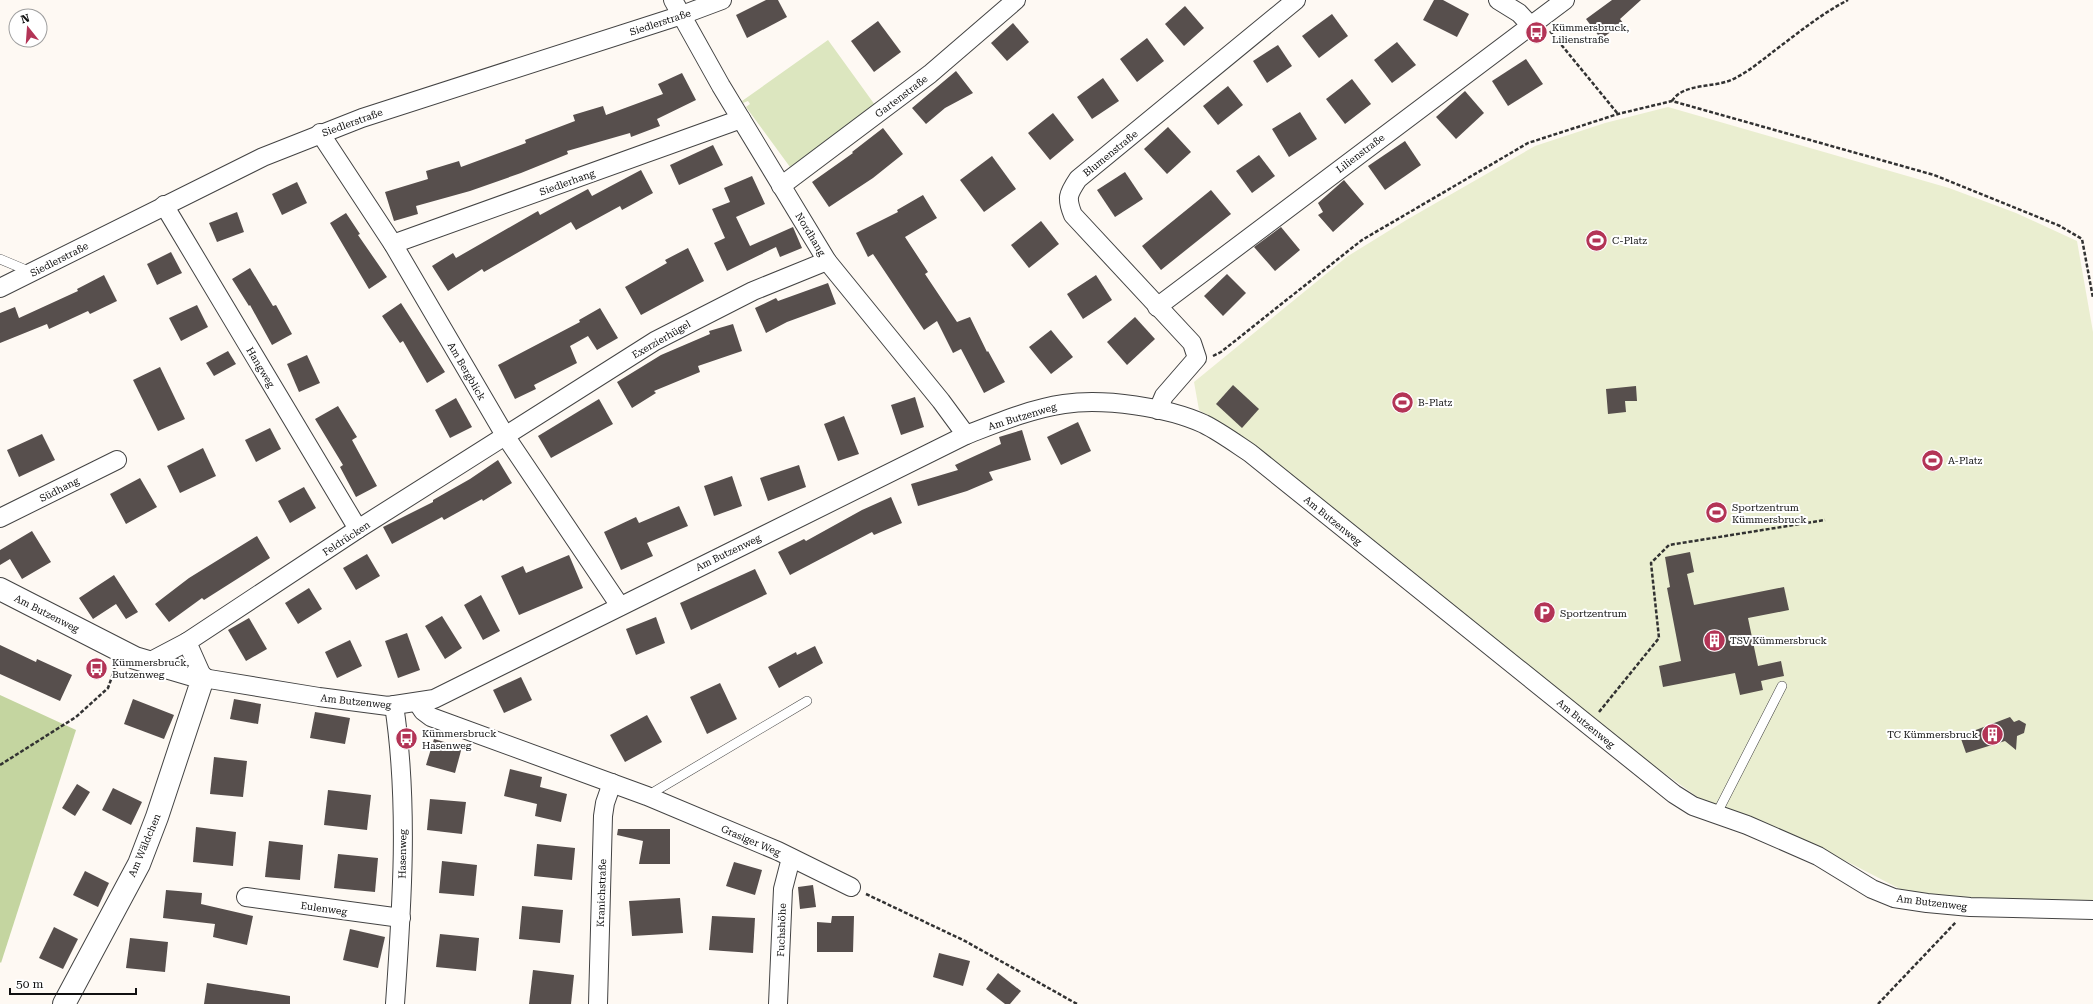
<svg xmlns="http://www.w3.org/2000/svg" width="2093" height="1004" font-family="'Roboto Serif',serif">
	<rect width="100%" height="100%" fill="#fef9f3"/>
	<!-- green -->
	<polygon fill="#dce6bf" points="828,40 875,105 790,167 746,107 750,104 748,101 743,103 742,101"/>
	<!-- forest -->
	<polygon fill="#c4d5a0" points="0,695 76,730 1,963 0,962"/>
	<!-- pitch -->
	<polygon fill="#eaeed0" points="1668,107 1949,188 2016,213 2077,241 2093,332 2093,903 1960,899 1900,889 1846,861 1710,806 1603,729 1431,586 1249,441 1199,410 1194,382 1348,256 1408,219 1535,146 1605,123"/>
	<!-- building -->
	<g fill="#574f4d">
		<polygon points="766,0 778,0 787,17 747,38 736,15"/>
		<polygon points="1434,0 1443,0 1469,14 1457,37 1423,20"/>
		<polygon points="1612,0 1641,0 1620,19 1623,23 1601,39 1586,19"/>
		<polygon points="1185,6 1204,28 1184,46 1165,24"/>
		<polygon points="1332,14 1348,36 1319,58 1302,36"/>
		<polygon points="878,21 901,52 874,72 851,41"/>
		<polygon points="1013,23 1029,42 1007,61 991,43"/>
		<polygon points="1147,38 1164,61 1137,82 1120,59"/>
		<polygon points="1397,42 1416,65 1392,83 1374,60"/>
		<polygon points="1278,45 1292,66 1267,83 1253,61"/>
		<polygon points="1526,59 1543,84 1508,106 1492,81"/>
		<polygon points="956,71 973,93 945,108 926,124 912,108"/>
		<polygon points="682,73 696,100 657,119 660,126 631,137 630,133 567,151 568,154 521,173 470,191 416,206 418,214 394,221 385,192 428,179 426,171 459,161 461,167 526,143 525,140 575,121 573,115 603,106 606,115 663,94 658,84"/>
		<polygon points="1103,78 1119,101 1092,119 1077,97"/>
		<polygon points="1352,79 1371,104 1345,124 1326,99"/>
		<polygon points="1228,86 1243,105 1218,125 1203,106"/>
		<polygon points="1465,91 1484,113 1456,139 1436,117"/>
		<polygon points="1300,112 1317,139 1289,157 1272,129"/>
		<polygon points="1053,113 1074,140 1050,160 1028,133"/>
		<polygon points="1168,127 1191,152 1167,174 1144,149"/>
		<polygon points="883,128 903,154 873,178 829,207 812,182 853,153 852,152"/>
		<polygon points="1405,141 1421,165 1385,190 1368,166"/>
		<polygon points="713,145 723,165 679,185 670,165"/>
		<polygon points="1259,155 1275,176 1252,193 1236,171"/>
		<polygon points="992,156 1016,189 984,212 960,180"/>
		<polygon points="641,170 653,193 622,210 620,206 576,230 571,222 484,272 482,269 448,291 432,266 453,253 456,258 538,211 540,215 588,189 592,196"/>
		<polygon points="1125,172 1143,199 1115,217 1097,190"/>
		<polygon points="752,176 765,204 736,217 750,246 793,227 802,248 780,257 776,247 727,271 714,243 725,238 712,209 730,202 724,188"/>
		<polygon points="1344,180 1364,204 1333,232 1318,215 1323,212 1318,203"/>
		<polygon points="297,182 307,203 282,215 272,194"/>
		<polygon points="1211,190 1231,214 1161,270 1142,246"/>
		<polygon points="923,195 937,218 905,237 928,272 925,274 957,322 970,317 987,352 988,351 1005,382 984,393 961,349 953,353 937,321 924,330 873,254 868,257 856,233 898,212 897,210"/>
		<polygon points="237,212 244,232 217,242 209,223"/>
		<polygon points="346,213 360,234 358,235 387,277 369,289 330,223"/>
		<polygon points="1041,221 1059,244 1029,268 1011,245"/>
		<polygon points="1281,227 1300,250 1275,271 1254,247"/>
		<polygon points="688,248 704,281 641,315 625,287 667,263 665,260"/>
		<polygon points="171,252 182,273 157,285 147,264"/>
		<polygon points="250,268 273,306 276,305 292,334 272,345 250,305 249,306 232,279"/>
		<polygon points="1227,274 1246,293 1223,316 1204,296"/>
		<polygon points="104,275 117,301 90,314 88,311 49,329 47,324 0,343 0,313 15,307 19,318 78,291 77,289"/>
		<polygon points="1096,275 1112,300 1083,319 1067,294"/>
		<polygon points="828,283 836,304 787,322 766,333 755,308 776,298 778,301"/>
		<polygon points="401,303 445,372 427,383 403,341 400,343 382,316"/>
		<polygon points="197,305 208,327 181,341 169,318"/>
		<polygon points="600,308 618,338 597,350 588,336 570,346 577,363 534,385 536,389 515,399 498,365 580,322 579,320"/>
		<polygon points="1135,317 1155,339 1127,365 1107,342"/>
		<polygon points="733,324 742,351 698,366 700,372 654,391 656,393 632,408 617,382 661,355 710,334 709,331"/>
		<polygon points="1051,330 1073,357 1051,374 1029,347"/>
		<polygon points="228,351 236,364 214,376 206,363"/>
		<polygon points="307,355 320,383 299,392 287,364"/>
		<polygon points="160,367 185,419 158,431 133,380"/>
		<polygon points="1233,385 1259,409 1242,428 1216,404"/>
		<polygon points="1636,386 1637,401 1625,401 1626,412 1608,414 1606,389"/>
		<polygon points="915,397 924,427 901,435 891,405"/>
		<polygon points="456,398 472,427 450,438 435,410"/>
		<polygon points="599,399 613,424 551,458 538,436"/>
		<polygon points="338,406 357,437 352,440 377,486 356,497 340,467 343,465 315,419"/>
		<polygon points="844,416 859,454 838,461 824,424"/>
		<polygon points="1078,422 1091,451 1061,465 1047,437"/>
		<polygon points="270,428 281,449 256,462 245,440"/>
		<polygon points="1022,430 1031,460 989,472 993,480 967,491 918,506 911,484 958,470 955,465 1001,444 999,437"/>
		<polygon points="42,434 55,460 19,477 7,450"/>
		<polygon points="203,448 216,476 180,493 167,466"/>
		<polygon points="498,460 512,483 483,501 482,499 444,520 442,517 392,544 383,527 433,502 433,500 470,479"/>
		<polygon points="799,465 806,487 768,501 760,478"/>
		<polygon points="732,476 742,506 714,516 704,486"/>
		<polygon points="140,478 157,507 126,524 110,494"/>
		<polygon points="304,487 316,508 290,523 278,501"/>
		<polygon points="891,497 902,523 874,535 872,532 790,575 778,552 804,539 806,541 862,510"/>
		<polygon points="679,506 688,526 647,543 653,556 621,570 604,532 636,517 639,523"/>
		<polygon points="32,531 51,562 22,579 10,559 0,565 0,550"/>
		<polygon points="257,536 270,558 204,600 202,598 169,622 155,604 189,578"/>
		<polygon points="1690,552 1694,572 1687,574 1694,605 1784,587 1789,610 1748,618 1758,666 1781,661 1784,676 1761,681 1763,690 1740,695 1735,673 1663,687 1659,666 1681,661 1667,588 1670,587 1665,557"/>
		<polygon points="367,554 380,576 356,590 343,568"/>
		<polygon points="569,555 583,588 519,615 501,576 523,566 526,573"/>
		<polygon points="755,569 767,594 691,630 680,603"/>
		<polygon points="114,575 138,612 126,619 116,604 93,619 79,598"/>
		<polygon points="309,588 322,609 298,624 285,603"/>
		<polygon points="481,595 500,631 483,640 464,605"/>
		<polygon points="442,616 462,648 445,659 425,626"/>
		<polygon points="656,617 665,643 636,655 626,629"/>
		<polygon points="249,618 267,649 246,661 228,630"/>
		<polygon points="407,633 420,670 398,678 385,641"/>
		<polygon points="350,640 362,666 337,678 325,652"/>
		<polygon points="0,645 36,662 37,659 72,675 60,701 0,674"/>
		<polygon points="815,646 823,663 779,688 768,667 796,652 797,655"/>
		<polygon points="521,677 532,700 504,713 493,690"/>
		<polygon points="720,683 737,719 707,734 690,697"/>
		<polygon points="133,699 174,715 164,739 124,724"/>
		<polygon points="234,699 261,704 258,724 230,719"/>
		<polygon points="315,712 350,718 345,744 310,738"/>
		<polygon points="647,715 662,742 625,762 610,735"/>
		<polygon points="2010,717 2014,722 2019,720 2026,724 2024,733 2017,736 2016,750 2005,741 1966,753 1960,736"/>
		<polygon points="434,739 462,747 455,773 426,765"/>
		<polygon points="214,757 247,761 243,797 210,794"/>
		<polygon points="510,769 542,777 540,787 567,794 561,822 535,816 537,804 504,796"/>
		<polygon points="77,784 90,792 75,816 62,808"/>
		<polygon points="113,788 142,802 131,825 102,810"/>
		<polygon points="328,790 371,795 367,830 324,825"/>
		<polygon points="430,799 466,802 462,834 427,830"/>
		<polygon points="196,827 236,832 233,866 193,862"/>
		<polygon points="618,829 670,829 670,864 639,864 643,841 617,835"/>
		<polygon points="269,841 303,845 300,880 265,877"/>
		<polygon points="537,844 575,848 572,880 534,876"/>
		<polygon points="338,854 378,858 375,892 334,888"/>
		<polygon points="442,861 477,865 474,896 439,893"/>
		<polygon points="734,862 762,870 755,895 726,886"/>
		<polygon points="85,871 109,883 98,907 73,895"/>
		<polygon points="813,885 816,907 800,909 798,887"/>
		<polygon points="166,890 202,893 201,904 253,916 247,945 213,937 215,924 163,918"/>
		<polygon points="680,898 683,933 632,936 629,901"/>
		<polygon points="522,906 563,910 560,943 519,939"/>
		<polygon points="712,916 755,918 753,953 709,950"/>
		<polygon points="832,916 854,916 853,952 817,952 817,922 831,923"/>
		<polygon points="54,927 78,939 63,969 39,958"/>
		<polygon points="350,929 385,937 378,968 343,960"/>
		<polygon points="440,934 479,938 476,971 436,967"/>
		<polygon points="130,938 168,942 165,972 126,968"/>
		<polygon points="939,953 970,961 963,986 933,977"/>
		<polygon points="533,970 574,975 571,1004 529,1004"/>
		<polygon points="998,973 1021,991 1010,1004 1005,1004 986,989"/>
		<polygon points="207,983 290,996 290,1004 204,1004"/>
	</g>
	<g fill="none" stroke-linecap="round" stroke-linejoin="round">
		<defs>
			<g id="service">
				<polyline points="0,259 31,272"/>
				<polyline points="647,796 807,701"/>
				<polyline points="1716,815 1782,686"/>
			</g>
			<g id="minor">
				<polyline points="673,0 721,86 827,261 941,401 966,435"/>
				<polyline points="1498,0 1519,13 1532,27"/>
				<polyline points="320,133 393,244 506,437 620,606"/>
				<polyline points="781,186 930,74 1016,0"/>
				<polyline points="164,205 358,529"/>
				<polyline points="393,244 741,119"/>
				<path d="M 827,261 L 753,291 L 655,341 L 358,529 L 187,642 L 203,678 L 319,697 L 388,706 L 434,699 L 966,435 C 997,423 1030,409 1064,404 C 1104,398 1167,407 1204,424 C 1220,432 1235,443 1250,453 L 1674,794 L 1693,806 L 1747,825 L 1818,856 L 1872,889 L 1894,898 L 1927,903 L 1970,907 L 2093,910"/>
				<polyline points="0,288 263,157 362,118 682,15 722,0"/>
				<polyline points="1157,307 1565,0"/>
				<path d="M 1158,410 L 1164,396 L 1197,358 L 1192,343 L 1073,215 C 1066,198 1068,194 1078,179 L 1296,0"/>
				<polyline points="0,518 117,460"/>
				<polyline points="149,662 187,642"/>
				<polyline points="417,702 423,711 431,717 647,796 778,851 851,887"/>
				<path d="M 394,705 C 409,804 402,905 395,1004"/>
				<polyline points="246,897 401,918"/>
				<polyline points="598,1004 603,816 605,803 612,783"/>
				<polyline points="778,1004 783,889 791,858"/>
			</g>
			<polyline id="tertiary" points="0,589 135,658 203,678 157,817 139,864 64,1004"/>
		</defs>
		<!-- service casing -->
		<use href="#service" stroke="#434343" stroke-width="10"/>
		<!-- minor casing -->
		<use href="#minor" stroke="#434343" stroke-width="20"/>
		<!-- tertiary casing -->
		<use href="#tertiary" stroke="#434343" stroke-width="24"/>
		<!-- path -->
		<g stroke="#323232" stroke-width="2.5" stroke-dasharray="4 2" stroke-linecap="butt">
			<polyline points="1550,31 1618,114"/>
			<path d="M 1672,101 C 1683,83 1713,88 1731,80 C 1747,73 1761,61 1774,51 C 1798,33 1821,14 1848,0"/>
			<polyline points="1213,356 1221,352 1362,240 1528,143 1618,114 1672,101 1934,175 2060,226 2082,239 2093,298"/>
			<polyline points="1599,712 1659,638 1651,563 1669,545 1825,520"/>
			<polyline points="0,765 76,717 108,688 115,668"/>
			<polyline points="866,894 965,941 1077,1004"/>
			<polyline points="1878,1004 1956,922"/>
		</g>
		<!-- service -->
		<use href="#service" stroke="#fff" stroke-width="9"/>
		<!-- minor -->
		<use href="#minor" stroke="#fff" stroke-width="18"/>
		<!-- tertiary -->
		<use href="#tertiary" stroke="#fff" stroke-width="22"/>
	</g>
	<!-- icons -->
	<defs>
		<symbol id="bus-disc" viewBox="-11 -11 22 22"><circle r="9.5" fill="#b33456" stroke="#fff"/><path d="M-5-6H5V4H4V6H2V4H-2V6H-4V4H-5ZM-3.5-4V0h7V-4ZM-3.5 1.2v1.5H-2V1.2ZM2 1.2v1.5H3.5V1.2Z" fill="#fff"/></symbol>
		<symbol id="stadium-disc" viewBox="-11 -11 22 22"><circle r="9.5" fill="#b33456" stroke="#fff"/><path d="M0-5a6.5 5 0 1 0 0 10a6.5 5 0 1 0 0-10ZM-3.5-1.8h7v3.6h-7Z" fill="#fff"/></symbol>
		<symbol id="parking-disc" viewBox="-11 -11 22 22"><circle r="9.5" fill="#b33456" stroke="#fff"/><path d="M-3.5-5.5H1a3.5 3.5 0 0 1 0 7H-1V5.5H-3.5ZM-1-3.4V-.6H.8a1.4 1.4 0 0 0 0-2.8Z" fill="#fff"/></symbol>
		<symbol id="building-disc" viewBox="-11 -11 22 22"><circle r="9.5" fill="#b33456" stroke="#fff"/><path d="M-4-6H4V6H1V3H-1V6H-4ZM-2.5-4.3h1.7v1.8h-1.7ZM.8-4.3h1.7v1.8H.8ZM-2.5-1h1.7V.8h-1.7ZM.8-1h1.7V.8H.8Z" fill="#fff"/></symbol>
	</defs>
	<g fill-rule="evenodd">
		<use href="#bus-disc" x="1524" y="20" width="25" height="25"/>
		<use href="#stadium-disc" x="1584" y="228" width="25" height="25"/>
		<use href="#stadium-disc" x="1390" y="390" width="25" height="25"/>
		<use href="#stadium-disc" x="1920" y="448" width="25" height="25"/>
		<use href="#stadium-disc" x="1704" y="500" width="25" height="25"/>
		<use href="#parking-disc" x="1532" y="600" width="25" height="25"/>
		<use href="#building-disc" x="1702" y="628" width="25" height="25"/>
		<use href="#bus-disc" x="84" y="656" width="25" height="25"/>
		<use href="#building-disc" x="1980" y="722" width="25" height="25"/>
		<use href="#bus-disc" x="394" y="726" width="25" height="25"/>
	</g>
	<g text-anchor="middle" stroke-width="4" stroke-linejoin="round" paint-order="stroke">
		<!-- street labels -->
		<g font-size="10" fill="#101010" stroke="#fff">
			<text transform="translate(660 22) rotate(-18)" y="4">Siedlerstraße</text>
			<text transform="translate(901 96) rotate(-37)" y="4">Gartenstraße</text>
			<text transform="translate(352 122) rotate(-20)" y="4">Siedlerstraße</text>
			<text transform="translate(1110 153) rotate(-39)" y="4">Blumenstraße</text>
			<text transform="translate(1360 153) rotate(-37)" y="4">Lilienstraße</text>
			<text transform="translate(567 182) rotate(-20)" y="4">Siedlerhang</text>
			<text transform="translate(811 234) rotate(59)" y="4">Nordhang</text>
			<text transform="translate(59 259) rotate(-27)" y="4">Siedlerstraße</text>
			<text transform="translate(661 339) rotate(-30)" y="4">Exerzierhügel</text>
			<text transform="translate(261 367) rotate(59)" y="4">Hangweg</text>
			<text transform="translate(467 371) rotate(60)" y="4">Am Bergblick</text>
			<text transform="translate(1022 416) rotate(-17)" y="4">Am Butzenweg</text>
			<text transform="translate(59 489) rotate(-27)" y="4">Südhang</text>
			<text transform="translate(1333 520) rotate(39)" y="4">Am Butzenweg</text>
			<text transform="translate(346 538) rotate(-33)" y="4">Feldrücken</text>
			<text transform="translate(728 552) rotate(-26)" y="4">Am Butzenweg</text>
			<text transform="translate(47 613) rotate(27)" y="4">Am Butzenweg</text>
			<text transform="translate(356 701) rotate(6)" y="4">Am Butzenweg</text>
			<text transform="translate(1586 723) rotate(39)" y="4">Am Butzenweg</text>
			<text transform="translate(751 840) rotate(23)" y="4">Grasiger Weg</text>
			<text transform="translate(144 845) rotate(-67)" y="4">Am Wäldchen</text>
			<text transform="translate(402 854) rotate(-89)" y="4">Hasenweg</text>
			<text transform="translate(601 893) rotate(-88)" y="4">Kranichstraße</text>
			<text transform="translate(1932 902) rotate(7)" y="4">Am Butzenweg</text>
			<text transform="translate(324 908) rotate(8)" y="4">Eulenweg</text>
			<text transform="translate(781 930) rotate(-88)" y="4">Fuchshöhe</text>
		</g>
		<!-- poi labels -->
		<g font-size="10" fill="#101010" stroke="#fff" text-anchor="start">
			<text x="1552" y="31">Kümmersbruck,<tspan x="1552" dy="12">Lilienstraße</tspan></text>
			<text x="1612" y="244">C-Platz</text>
			<text x="1418" y="406">B-Platz</text>
			<text x="1948" y="464">A-Platz</text>
			<text x="1732" y="511">Sportzentrum<tspan x="1732" dy="12">Kümmersbruck</tspan></text>
			<text x="1560" y="617">Sportzentrum</text>
			<text x="1730" y="644">TSV Kümmersbruck</text>
			<text x="112" y="666">Kümmersbruck,<tspan x="112" dy="12">Butzenweg</tspan></text>
			<text x="422" y="737">Kümmersbruck<tspan x="422" dy="12">Hasenweg</tspan></text>
			<text x="1978" y="738" text-anchor="end">TC Kümmersbruck</text>
		</g>
	</g>
	<!-- north arrow -->
	<g transform="translate(28 28) rotate(343)"><circle r="19" fill="#ffffff" stroke="#9f9f9f"/>
	<path d="M0-3L7 15L0 10L-7 15Z" fill="#b33456"/>
	<text y="-6" font-size="11" font-weight="bold" text-anchor="middle" fill="#101010">N</text>
	</g>
	<!-- scale -->
	<path d="M10 988v6h126v-6" fill="none" stroke="#101010" stroke-width="2"/>
	<text x="16" y="988" font-size="12" fill="#101010" stroke="#ffffff" stroke-width="3" paint-order="stroke">50 m</text>
</svg>
